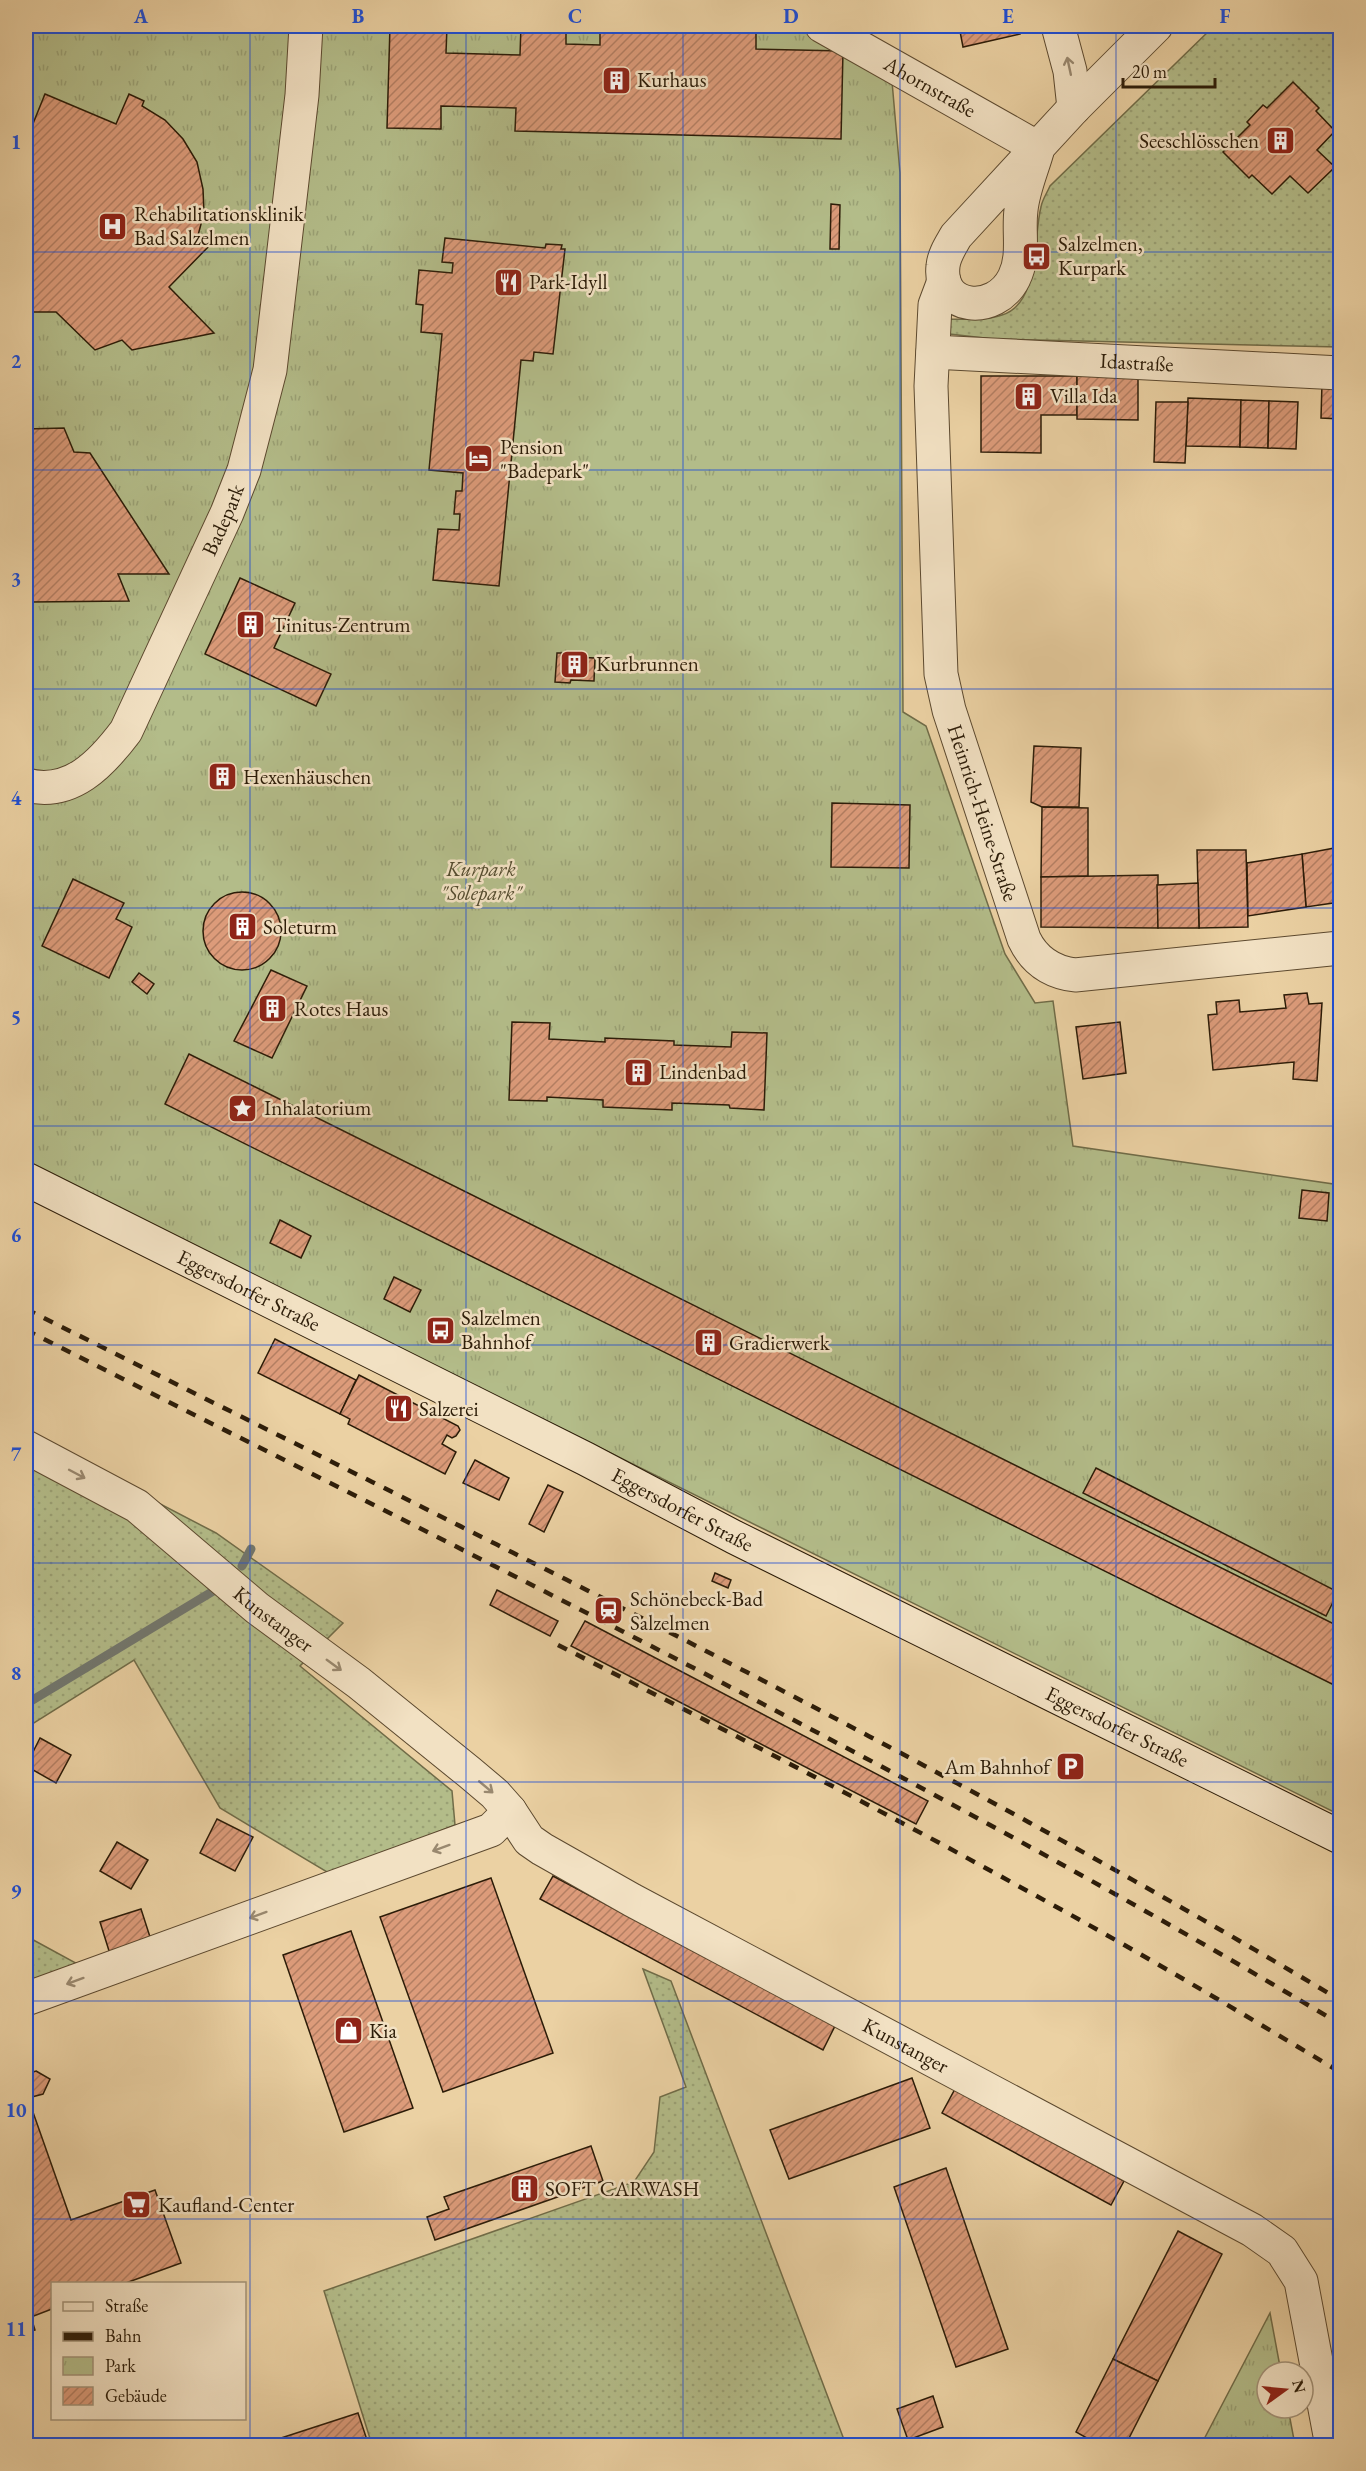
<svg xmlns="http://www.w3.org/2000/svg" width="1366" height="2471" font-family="'EB Garamond',serif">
	<defs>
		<pattern id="grass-dots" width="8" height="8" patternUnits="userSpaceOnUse" patternTransform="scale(1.5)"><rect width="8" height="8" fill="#b3bc89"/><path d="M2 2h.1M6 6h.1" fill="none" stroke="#9aa175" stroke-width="1.8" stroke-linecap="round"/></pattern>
		<pattern id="park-tufts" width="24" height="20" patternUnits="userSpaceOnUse" patternTransform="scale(1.5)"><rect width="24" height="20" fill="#b3bc89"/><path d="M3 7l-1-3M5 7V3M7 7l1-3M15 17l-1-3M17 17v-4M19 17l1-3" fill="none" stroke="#9aa175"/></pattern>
		<pattern id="building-hatch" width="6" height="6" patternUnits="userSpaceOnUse" patternTransform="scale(1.5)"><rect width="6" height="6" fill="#dc9b7a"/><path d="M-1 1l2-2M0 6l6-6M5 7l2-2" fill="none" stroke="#b37e62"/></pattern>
	</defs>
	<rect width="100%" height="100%" fill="#ebd1a3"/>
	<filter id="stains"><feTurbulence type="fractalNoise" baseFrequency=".00333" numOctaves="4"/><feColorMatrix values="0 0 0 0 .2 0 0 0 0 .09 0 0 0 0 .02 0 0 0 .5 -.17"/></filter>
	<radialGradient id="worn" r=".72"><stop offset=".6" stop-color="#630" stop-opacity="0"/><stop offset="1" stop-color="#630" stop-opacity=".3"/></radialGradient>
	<!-- grass -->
	<g fill="url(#grass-dots)" stroke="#706c48" stroke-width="1.5">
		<path d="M 1214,26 L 1340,26 L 1340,347 L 993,339 L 941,333 L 942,319 C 961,319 984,321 1002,315 C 1040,304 1033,237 1041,207 C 1042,200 1047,193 1050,186 Z"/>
		<polygon points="26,1434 216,1533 343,1623 300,1666 452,1791 455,1825 332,1875 220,1808 134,1660 26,1728"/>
		<polygon points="26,1936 85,1968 26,1989"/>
		<polygon points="643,1969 671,1981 846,2445 372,2445 324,2291 634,2182 654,2152 660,2097 686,2087"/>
	</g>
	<!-- park -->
	<g fill="url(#park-tufts)" stroke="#706c48" stroke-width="1.5">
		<polygon points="26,26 818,26 891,70 900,173 903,712 926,726 1005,954 1035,1003 1053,1001 1073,1146 1340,1185 1340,1815 26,1163"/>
		<polygon points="1270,2313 1281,2372 1267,2372 1267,2408 1288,2408 1295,2445 1201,2445"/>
	</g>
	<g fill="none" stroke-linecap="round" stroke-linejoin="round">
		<!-- stream -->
		<g stroke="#71776f" stroke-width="9">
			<polyline points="242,1566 251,1549"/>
			<polyline points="26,1704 215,1590"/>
		</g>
	</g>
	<!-- building -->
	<g fill="url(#building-hatch)" stroke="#2c1c08" stroke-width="1.5">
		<polygon points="390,26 447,26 446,53 520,55 521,26 566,26 566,44 600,45 600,26 756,26 756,49 843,51 841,139 515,131 516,108 441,106 441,129 387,128"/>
		<polygon points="959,26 1017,26 1020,34 963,47"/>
		<polygon points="1293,82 1319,108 1316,111 1335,131 1317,150 1335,167 1308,193 1290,176 1272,194 1252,175 1249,178 1223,152 1250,125 1247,122 1263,105 1267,108"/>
		<polygon points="45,94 116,124 129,94 144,101 142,106 165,120 183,139 197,162 203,189 204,213 197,239 211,244 169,287 214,333 132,350 122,340 95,350 56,312 26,312 26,141"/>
		<polygon points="831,204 840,205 839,249 830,249"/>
		<polygon points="445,238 545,248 546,244 562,245 561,249 565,249 553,354 534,352 533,361 521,360 499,586 433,580 438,529 459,530 460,514 454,514 456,491 462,491 463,473 429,470 442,334 421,332 423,305 416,304 419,270 452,273 453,263 442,262"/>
		<polygon points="981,376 1077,376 1077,415 1041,415 1041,453 981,452"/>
		<polygon points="1077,376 1138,376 1138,420 1077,419"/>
		<polygon points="1322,383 1340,383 1340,419 1321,418"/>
		<polygon points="1188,398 1241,400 1240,447 1186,446"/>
		<polygon points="1241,400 1269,401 1268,448 1240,447"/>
		<polygon points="1269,401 1298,402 1296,449 1268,448"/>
		<polygon points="1156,402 1188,402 1185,463 1154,462"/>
		<polygon points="64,428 74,452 90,453 169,574 118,574 129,601 31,602 30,591 26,589 26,429"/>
		<polygon points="240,578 295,603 274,648 331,674 316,706 205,654"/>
		<polygon points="557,653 573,653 573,657 595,658 594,681 571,680 570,683 555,682"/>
		<polygon points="1034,746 1081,748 1079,807 1042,807 1031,802"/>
		<polygon points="218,767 232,773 225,787 212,781"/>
		<polygon points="832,803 910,805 909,868 831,867"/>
		<polygon points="1042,807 1088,808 1088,876 1041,877"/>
		<polygon points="1340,847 1340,902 1306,907 1302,854"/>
		<polygon points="1197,850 1246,850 1248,927 1199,928"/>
		<polygon points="1302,854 1306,907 1248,916 1247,863"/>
		<polygon points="1158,875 1158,928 1041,927 1041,877"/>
		<polygon points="73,879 124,903 116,919 132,927 109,978 42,946"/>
		<polygon points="1198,883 1199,928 1158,928 1157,885"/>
		<circle cx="242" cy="931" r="39"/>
		<polygon points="271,970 307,986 272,1058 234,1041"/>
		<polygon points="139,973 154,984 147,994 132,982"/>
		<polygon points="1307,993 1309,1004 1322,1003 1317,1081 1293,1079 1294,1062 1213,1070 1208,1015 1217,1014 1216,1002 1239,1000 1240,1012 1286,1008 1284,995"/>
		<polygon points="512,1022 550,1023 549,1039 605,1042 605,1038 674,1041 674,1045 731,1047 732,1032 767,1033 764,1110 730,1108 729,1105 672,1103 672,1110 603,1107 603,1100 547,1097 547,1101 509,1100"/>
		<polygon points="1120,1022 1126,1073 1083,1079 1076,1027"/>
		<polygon points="189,1054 1340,1627 1340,1688 165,1104"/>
		<polygon points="1302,1190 1329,1193 1327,1221 1299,1218"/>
		<polygon points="280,1220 311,1236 301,1258 270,1243"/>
		<polygon points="394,1277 421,1290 410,1312 384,1299"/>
		<polygon points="275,1339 356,1380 340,1414 258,1373"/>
		<polygon points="359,1375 458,1426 460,1430 456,1436 452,1438 447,1435 442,1444 456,1452 445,1474 348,1424 350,1419 340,1414"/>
		<polygon points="475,1460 509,1478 499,1500 463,1483"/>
		<polygon points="1096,1468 1338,1592 1326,1616 1083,1493"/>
		<polygon points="548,1485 563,1492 544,1532 529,1524"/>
		<polygon points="715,1573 731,1580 728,1588 712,1581"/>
		<polygon points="497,1590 558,1621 550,1636 490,1605"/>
		<polygon points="585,1621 928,1801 916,1824 571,1646"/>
		<polygon points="40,1738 71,1755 56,1783 26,1766"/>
		<polygon points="217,1819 253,1837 235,1871 200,1853"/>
		<polygon points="117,1842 148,1860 131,1889 100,1871"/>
		<polygon points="553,1876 835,2026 823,2050 540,1899"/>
		<polygon points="491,1878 553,2053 443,2092 380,1917"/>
		<polygon points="141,1909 151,1940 110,1954 100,1922"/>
		<polygon points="351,1931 413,2108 344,2132 283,1955"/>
		<polygon points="36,2071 50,2079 43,2094 28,2098 71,2220 155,2190 181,2263 123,2284 52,2284 52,2309 31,2317 35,2330 26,2333 26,2074"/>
		<polygon points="912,2078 930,2128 789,2179 770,2130"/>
		<polygon points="955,2089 1124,2181 1111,2205 942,2113"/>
		<polygon points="591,2146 603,2181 435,2240 427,2217 449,2209 444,2197"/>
		<polygon points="946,2168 1008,2349 956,2367 894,2187"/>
		<polygon points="1178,2231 1222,2254 1158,2381 1113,2359"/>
		<polygon points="1113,2359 1158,2381 1125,2446 1101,2446 1076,2432"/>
		<polygon points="933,2396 943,2427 908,2440 897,2409"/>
		<polygon points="358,2413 369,2446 259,2446 278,2439"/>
	</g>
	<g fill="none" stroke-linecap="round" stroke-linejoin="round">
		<defs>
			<g id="street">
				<path id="s1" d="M 822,26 L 1038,148"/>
				<polyline points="1058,26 1070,71 1074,108"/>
				<path d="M 1038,148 C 1033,167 1023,189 1021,210 C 1018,233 1025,256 1014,278 C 995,316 938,310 943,266 C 944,255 951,245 956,236 L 1074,108 L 1156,26"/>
				<path id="s2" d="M 944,281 L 935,305 L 931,386 L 941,674 L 949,710 L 1024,939 C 1034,960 1051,972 1075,975 L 1340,948"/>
				<path id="s3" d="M 933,352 L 1340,373"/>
				<path id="s4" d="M 26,785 C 71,797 102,763 126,731 L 227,513 L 244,470 L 256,424 L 270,370 L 302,95 L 306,26"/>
				<path id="s5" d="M 26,1447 L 137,1506 L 257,1608 L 359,1683 L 469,1772 L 495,1794 L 510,1811 L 529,1840 L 542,1849 L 632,1900 L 1252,2230 L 1282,2251 L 1301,2281 L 1332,2446"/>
				<polyline points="26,1999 491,1830 510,1811"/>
			</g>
			<g id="secondary">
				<path id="s6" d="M 26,1179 L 586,1459 L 734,1537 L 1340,1837"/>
			</g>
		</defs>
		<!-- street casing -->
		<use href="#street" stroke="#5c492f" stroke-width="35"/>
		<!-- secondary casing -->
		<use href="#secondary" stroke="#2c1c08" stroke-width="35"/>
		<!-- street -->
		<use href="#street" stroke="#f2e1c3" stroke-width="33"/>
		<!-- secondary -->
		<use href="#secondary" stroke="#f2e1c3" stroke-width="33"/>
		<!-- rail -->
		<g stroke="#2c1c08" stroke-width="4.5" stroke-dasharray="10 10" stroke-linecap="butt">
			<path d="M 26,1309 C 468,1531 915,1746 1340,2000"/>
			<path d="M 26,1330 C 467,1553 916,1771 1340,2024"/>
			<path d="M 558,1645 C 717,1726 876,1807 1031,1893 C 1136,1950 1238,2011 1340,2072"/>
		</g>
	</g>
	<!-- one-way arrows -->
	<defs><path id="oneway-shaft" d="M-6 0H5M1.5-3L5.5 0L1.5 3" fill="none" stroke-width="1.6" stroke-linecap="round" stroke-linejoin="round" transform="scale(1.5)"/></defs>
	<g stroke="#99886f">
		<use href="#oneway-shaft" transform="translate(1069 66) rotate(-102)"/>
		<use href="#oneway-shaft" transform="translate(77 1474) rotate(28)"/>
		<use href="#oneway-shaft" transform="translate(334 1665) rotate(36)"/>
		<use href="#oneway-shaft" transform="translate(486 1787) rotate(40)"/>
		<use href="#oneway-shaft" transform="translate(441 1848) rotate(160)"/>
		<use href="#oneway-shaft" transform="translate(258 1915) rotate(160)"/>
		<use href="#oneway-shaft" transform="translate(75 1981) rotate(160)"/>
	</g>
	<!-- grid -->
	<path fill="none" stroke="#1d4ed8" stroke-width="1.5" stroke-opacity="0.55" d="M 250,26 L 250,2446M 466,26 L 466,2446M 683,26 L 683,2446M 900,26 L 900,2446M 1116,26 L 1116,2446M 26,252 L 1340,252M 26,470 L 1340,470M 26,689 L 1340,689M 26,908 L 1340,908M 26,1126 L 1340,1126M 26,1345 L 1340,1345M 26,1563 L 1340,1563M 26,1782 L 1340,1782M 26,2001 L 1340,2001M 26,2219 L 1340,2219"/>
	<!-- icons -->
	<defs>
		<symbol id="building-square" viewBox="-11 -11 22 22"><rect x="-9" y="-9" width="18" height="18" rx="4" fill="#8f2418" stroke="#f2e1c3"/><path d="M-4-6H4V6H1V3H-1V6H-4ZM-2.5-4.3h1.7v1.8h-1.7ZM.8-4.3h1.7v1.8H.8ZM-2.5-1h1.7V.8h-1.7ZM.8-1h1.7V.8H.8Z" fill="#fff"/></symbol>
		<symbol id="hospital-square" viewBox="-11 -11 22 22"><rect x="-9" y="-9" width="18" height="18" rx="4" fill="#8f2418" stroke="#f2e1c3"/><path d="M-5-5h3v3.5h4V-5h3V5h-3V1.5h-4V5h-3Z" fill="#fff"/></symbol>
		<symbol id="bus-square" viewBox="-11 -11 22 22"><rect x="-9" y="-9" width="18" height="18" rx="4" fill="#8f2418" stroke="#f2e1c3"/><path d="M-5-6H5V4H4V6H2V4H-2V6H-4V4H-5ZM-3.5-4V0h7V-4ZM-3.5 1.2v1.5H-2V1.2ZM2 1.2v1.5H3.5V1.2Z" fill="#fff"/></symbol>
		<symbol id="restaurant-square" viewBox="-11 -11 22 22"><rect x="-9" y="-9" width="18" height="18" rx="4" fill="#8f2418" stroke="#f2e1c3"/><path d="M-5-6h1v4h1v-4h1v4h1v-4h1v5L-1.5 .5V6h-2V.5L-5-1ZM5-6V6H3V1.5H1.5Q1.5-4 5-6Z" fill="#fff"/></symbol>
		<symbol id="hotel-square" viewBox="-11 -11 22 22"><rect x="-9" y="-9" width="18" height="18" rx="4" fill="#8f2418" stroke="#f2e1c3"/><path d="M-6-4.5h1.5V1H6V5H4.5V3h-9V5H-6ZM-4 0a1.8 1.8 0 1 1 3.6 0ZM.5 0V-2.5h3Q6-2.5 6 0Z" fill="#fff"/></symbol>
		<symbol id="sight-square" viewBox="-11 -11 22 22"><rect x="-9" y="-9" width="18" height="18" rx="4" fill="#8f2418" stroke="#f2e1c3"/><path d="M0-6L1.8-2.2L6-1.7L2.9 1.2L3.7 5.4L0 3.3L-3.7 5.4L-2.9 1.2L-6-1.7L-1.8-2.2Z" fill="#fff"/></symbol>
		<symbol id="station-square" viewBox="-11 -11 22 22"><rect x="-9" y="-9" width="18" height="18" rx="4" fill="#8f2418" stroke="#f2e1c3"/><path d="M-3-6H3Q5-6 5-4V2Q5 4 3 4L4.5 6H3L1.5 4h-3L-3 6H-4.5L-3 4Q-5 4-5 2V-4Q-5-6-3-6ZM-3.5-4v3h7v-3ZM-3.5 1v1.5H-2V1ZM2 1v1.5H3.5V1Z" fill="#fff"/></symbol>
		<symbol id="parking-square" viewBox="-11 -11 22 22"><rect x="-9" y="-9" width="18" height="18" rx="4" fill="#8f2418" stroke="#f2e1c3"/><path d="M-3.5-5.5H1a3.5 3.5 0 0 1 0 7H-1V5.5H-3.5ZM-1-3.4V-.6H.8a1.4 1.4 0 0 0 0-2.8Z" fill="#fff"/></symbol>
		<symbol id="shop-square" viewBox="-11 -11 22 22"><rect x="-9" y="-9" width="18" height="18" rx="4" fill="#8f2418" stroke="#f2e1c3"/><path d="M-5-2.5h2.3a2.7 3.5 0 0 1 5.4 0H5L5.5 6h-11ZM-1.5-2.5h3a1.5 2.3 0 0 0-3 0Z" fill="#fff"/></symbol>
		<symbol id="supermarket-square" viewBox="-11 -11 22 22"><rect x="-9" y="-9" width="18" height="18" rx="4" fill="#8f2418" stroke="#f2e1c3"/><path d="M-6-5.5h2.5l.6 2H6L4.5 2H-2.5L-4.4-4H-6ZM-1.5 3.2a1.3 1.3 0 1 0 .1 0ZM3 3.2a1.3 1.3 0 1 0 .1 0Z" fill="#fff"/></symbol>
	</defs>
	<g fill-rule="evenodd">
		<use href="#building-square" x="600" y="64" width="33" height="33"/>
		<use href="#building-square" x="1264" y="124" width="33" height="33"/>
		<use href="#hospital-square" x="96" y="210" width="33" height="33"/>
		<use href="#bus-square" x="1020" y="240" width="33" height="33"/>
		<use href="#restaurant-square" x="492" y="266" width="33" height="33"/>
		<use href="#building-square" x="1012" y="380" width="33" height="33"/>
		<use href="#hotel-square" x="462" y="442" width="33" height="33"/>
		<use href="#building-square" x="234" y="608" width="33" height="33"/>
		<use href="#building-square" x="558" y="648" width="33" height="33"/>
		<use href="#building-square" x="206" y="760" width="33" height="33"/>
		<use href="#building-square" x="226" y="910" width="33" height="33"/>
		<use href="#building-square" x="256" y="992" width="33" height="33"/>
		<use href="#building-square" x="622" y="1056" width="33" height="33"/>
		<use href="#sight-square" x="226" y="1092" width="33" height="33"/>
		<use href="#bus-square" x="424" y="1314" width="33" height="33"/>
		<use href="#building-square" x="692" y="1326" width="33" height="33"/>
		<use href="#restaurant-square" x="382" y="1392" width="33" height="33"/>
		<use href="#station-square" x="592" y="1594" width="33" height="33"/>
		<use href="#parking-square" x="1054" y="1750" width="33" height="33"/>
		<use href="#shop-square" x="332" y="2014" width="33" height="33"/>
		<use href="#building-square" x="508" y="2172" width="33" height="33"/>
		<use href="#supermarket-square" x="120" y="2188" width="33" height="33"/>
	</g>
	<g text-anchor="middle" stroke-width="5" stroke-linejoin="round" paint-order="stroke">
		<!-- poi labels -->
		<g font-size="21" fill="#2c1c08" stroke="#f2e1c3" text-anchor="start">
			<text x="637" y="87">Kurhaus</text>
			<text x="1259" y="148" text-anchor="end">Seeschlösschen</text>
			<text x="134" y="221">Rehabilitationsklinik<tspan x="134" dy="24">Bad Salzelmen</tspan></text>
			<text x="1058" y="251">Salzelmen,<tspan x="1058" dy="24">Kurpark</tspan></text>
			<text x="529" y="289">Park-Idyll</text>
			<text x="1050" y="403">Villa Ida</text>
			<text x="500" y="454">Pension<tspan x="500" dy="24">"Badepark"</tspan></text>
			<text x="272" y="632">Tinitus-Zentrum</text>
			<text x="596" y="671">Kurbrunnen</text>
			<text x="243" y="784">Hexenhäuschen</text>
			<text x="263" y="934">Soleturm</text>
			<text x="294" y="1016">Rotes Haus</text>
			<text x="659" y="1079">Lindenbad</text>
			<text x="264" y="1115">Inhalatorium</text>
			<text x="461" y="1325">Salzelmen<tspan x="461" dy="24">Bahnhof</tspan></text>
			<text x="729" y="1350">Gradierwerk</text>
			<text x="419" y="1416">Salzerei</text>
			<text x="630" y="1606">Schönebeck-Bad<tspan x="630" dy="24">Salzelmen</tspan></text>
			<text x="1050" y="1774" text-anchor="end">Am Bahnhof</text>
			<text x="369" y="2038">Kia</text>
			<text x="545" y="2196">SOFT CARWASH</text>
			<text x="158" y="2212">Kaufland-Center</text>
		</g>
		<!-- street labels -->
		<g font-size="21" fill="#2c1c08" stroke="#f2e1c3">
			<text dy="7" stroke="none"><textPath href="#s1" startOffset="124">Ahornstraße</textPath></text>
			<text dy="7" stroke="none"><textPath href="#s3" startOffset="204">Idastraße</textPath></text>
			<text dy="7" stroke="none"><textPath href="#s4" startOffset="354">Badepark</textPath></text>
			<text dy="7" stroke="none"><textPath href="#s2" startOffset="540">Heinrich-Heine-Straße</textPath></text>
			<text dy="7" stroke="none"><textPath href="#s6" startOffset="249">Eggersdorfer Straße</textPath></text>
			<text dy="7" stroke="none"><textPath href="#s6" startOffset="735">Eggersdorfer Straße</textPath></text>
			<text dy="7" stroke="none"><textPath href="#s5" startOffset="303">Kunstanger</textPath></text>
			<text dy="7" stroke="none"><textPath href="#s6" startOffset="1221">Eggersdorfer Straße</textPath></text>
			<text dy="7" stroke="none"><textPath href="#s5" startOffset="1072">Kunstanger</textPath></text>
		</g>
		<!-- park labels -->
		<g font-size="21" font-style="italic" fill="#544c2f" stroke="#f2e1c3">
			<text x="481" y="876">Kurpark<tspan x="481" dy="24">"Solepark"</tspan></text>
		</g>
	</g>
	<!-- margin -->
	<rect width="1366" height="2471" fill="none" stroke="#ebd1a3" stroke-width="66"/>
	<!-- legend -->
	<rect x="51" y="2282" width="195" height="138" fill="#f2e1c3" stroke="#a39278" stroke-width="1.5"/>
	<rect x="63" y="2302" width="30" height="9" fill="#f2e1c3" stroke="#a39278" stroke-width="1.5"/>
	<text x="105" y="2312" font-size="18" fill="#2c1c08">Straße</text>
	<rect x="63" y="2332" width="30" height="9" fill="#2c1c08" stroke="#a39278" stroke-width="1.5"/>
	<text x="105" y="2342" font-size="18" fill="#2c1c08">Bahn</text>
	<rect x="63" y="2357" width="30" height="18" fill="url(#park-tufts)" stroke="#a39278" stroke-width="1.5"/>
	<text x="105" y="2372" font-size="18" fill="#2c1c08">Park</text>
	<rect x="63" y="2387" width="30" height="18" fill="url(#building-hatch)" stroke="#a39278" stroke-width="1.5"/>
	<text x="105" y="2402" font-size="18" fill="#2c1c08">Gebäude</text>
	<!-- north arrow -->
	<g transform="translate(1285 2390) rotate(75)"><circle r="28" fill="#f2e1c3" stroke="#a39278" stroke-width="1.5"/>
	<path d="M0-4.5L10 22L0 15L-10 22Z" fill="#8f2418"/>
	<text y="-9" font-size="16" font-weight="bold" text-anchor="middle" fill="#2c1c08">N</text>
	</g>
	<!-- scale -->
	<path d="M1123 78v9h92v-9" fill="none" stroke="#2c1c08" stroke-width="3"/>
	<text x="1132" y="78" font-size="18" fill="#2c1c08" stroke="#f2e1c3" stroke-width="4.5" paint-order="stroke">20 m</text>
	<rect x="33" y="33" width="1300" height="2405" fill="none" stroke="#1d4ed8" stroke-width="2"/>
	<g font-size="20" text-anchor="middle" font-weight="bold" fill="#1d4ed8">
		<text x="141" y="23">A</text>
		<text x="358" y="23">B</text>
		<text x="575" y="23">C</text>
		<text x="791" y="23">D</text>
		<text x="1008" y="23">E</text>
		<text x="1225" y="23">F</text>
		<text x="16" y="149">1</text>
		<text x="16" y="368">2</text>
		<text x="16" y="586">3</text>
		<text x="16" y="805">4</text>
		<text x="16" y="1024">5</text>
		<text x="16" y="1242">6</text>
		<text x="16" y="1461">7</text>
		<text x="16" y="1680">8</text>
		<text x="16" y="1898">9</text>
		<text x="16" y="2117">10</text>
		<text x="16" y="2336">11</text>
	</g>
	<rect width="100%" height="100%" filter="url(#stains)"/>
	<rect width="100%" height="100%" fill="url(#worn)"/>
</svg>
